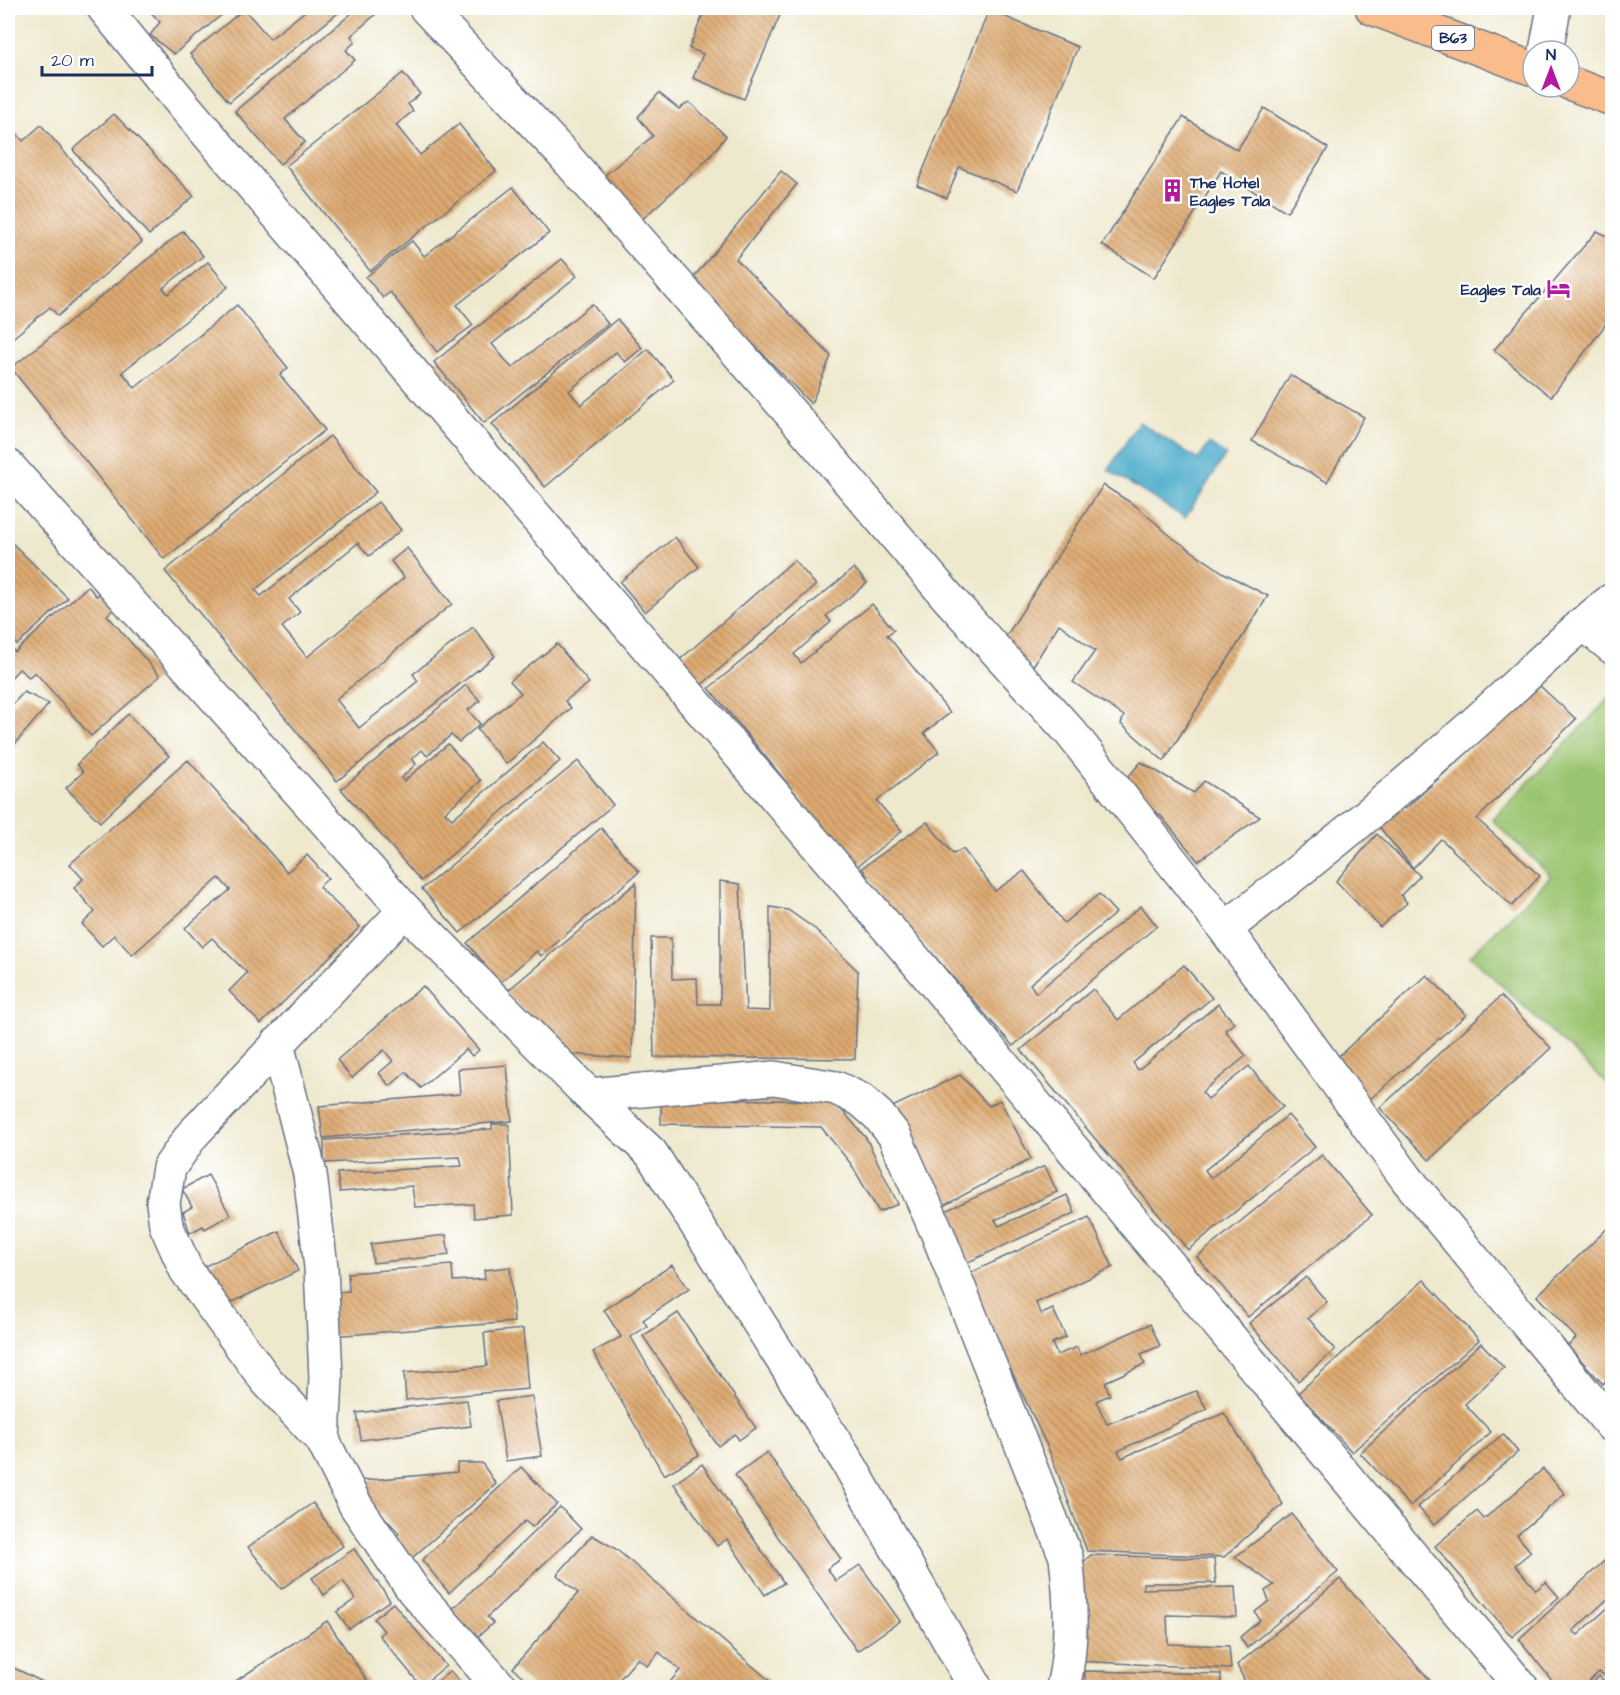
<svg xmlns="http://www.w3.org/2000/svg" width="1620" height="1695" font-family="'Architects Daughter',sans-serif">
	<defs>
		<pattern id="building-back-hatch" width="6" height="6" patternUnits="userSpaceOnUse" patternTransform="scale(1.5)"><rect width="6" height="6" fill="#deaa71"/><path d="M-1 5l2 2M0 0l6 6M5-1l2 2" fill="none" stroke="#b38b60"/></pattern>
	</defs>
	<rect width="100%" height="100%" fill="#fff"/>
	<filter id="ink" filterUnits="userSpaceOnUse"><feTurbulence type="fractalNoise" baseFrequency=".0167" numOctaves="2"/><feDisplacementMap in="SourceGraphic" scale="12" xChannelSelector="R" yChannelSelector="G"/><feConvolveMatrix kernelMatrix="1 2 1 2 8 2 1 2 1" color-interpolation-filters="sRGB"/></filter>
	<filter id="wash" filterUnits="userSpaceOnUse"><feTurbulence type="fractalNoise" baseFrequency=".008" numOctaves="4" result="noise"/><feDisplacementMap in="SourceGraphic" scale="24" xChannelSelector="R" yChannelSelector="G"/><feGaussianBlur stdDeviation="1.35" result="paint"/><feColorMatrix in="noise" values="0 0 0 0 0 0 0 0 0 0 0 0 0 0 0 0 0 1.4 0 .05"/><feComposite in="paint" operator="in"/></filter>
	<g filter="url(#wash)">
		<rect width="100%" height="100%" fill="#eee8cc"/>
		<!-- park -->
		<polygon fill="#9bc470" stroke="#5b7a67" stroke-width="1.5" points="1612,695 1612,1088 1470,956 1551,876 1492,820"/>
		<!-- water -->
		<polygon fill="#4bacca" stroke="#336e94" stroke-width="1.5" points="1139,422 1198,460 1209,444 1226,455 1185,518 1108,470"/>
		<g id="blocks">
			<!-- building -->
			<g fill="url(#building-back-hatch)">
				<polygon points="147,8 230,8 174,54 150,35 160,22"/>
				<polygon points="309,8 344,8 229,102 190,54 244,9 270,39"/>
				<polygon points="358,8 370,8 376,14 351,36 355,42 346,50 355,60 285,119 305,142 280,164 235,111"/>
				<polygon points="706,8 783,8 744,99 693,78 703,54 689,48"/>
				<polygon points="989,10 1078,47 1017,191 959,167 947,198 917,185"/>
				<polygon points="403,73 420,94 408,104 413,111 396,125 420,155 459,124 496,171 370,271 286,166"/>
				<polygon points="659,93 679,109 689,102 726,136 708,159 636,225 595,183 653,136 638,117"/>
				<polygon points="1264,108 1328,148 1287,212 1221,171 1154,278 1102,245 1183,117 1237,150"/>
				<polygon points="114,114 194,196 149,235 73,150"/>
				<polygon points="8,123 23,141 41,125 142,242 58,316 50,307 8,342"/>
				<polygon points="781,171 797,184 736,259 831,356 811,404 735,325 689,283"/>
				<polygon points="513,187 549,233 457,305 473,325 437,352 390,292 383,298 366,277 412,241 424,256"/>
				<polygon points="183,231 203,256 163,288 168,294 208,262 228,287 122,372 135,388 237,305 288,368 280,375 325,430 164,559 11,368"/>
				<polygon points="1597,231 1612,238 1612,316 1551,397 1494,350"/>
				<polygon points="562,259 577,276 492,344 512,368 592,304 608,324 484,423 434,362"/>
				<polygon points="617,319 642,348 625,362 616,352 569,391 581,405 648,349 674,380 545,487 492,424"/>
				<polygon points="1290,375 1364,417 1327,482 1252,441"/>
				<polygon points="330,436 376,492 255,590 261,596 378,502 401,530 369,556 358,543 289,599 300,612 282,627 307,657 404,578 391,561 407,548 452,604 336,699 359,728 418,681 413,674 473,627 495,656 337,781 165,571"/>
				<polygon points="1103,485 1136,506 1173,538 1224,573 1268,596 1164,761 1121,724 1124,716 1073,682 1095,651 1059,624 1033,666 1000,646"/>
				<polygon points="675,537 699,567 645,612 620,582"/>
				<polygon points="8,539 68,598 17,645 8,635"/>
				<polygon points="794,560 816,585 698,688 676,663"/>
				<polygon points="854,568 867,583 826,616 831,622 794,654 801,663 872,604 894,630 887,635 950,713 924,733 939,752 877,801 902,831 856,867 709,688"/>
				<polygon points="88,586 96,596 107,590 119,604 107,615 160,676 91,736 35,672 29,677 19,669 8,681 8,645 15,652"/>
				<polygon points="557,644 589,683 565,701 571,708 506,764 477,729 521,693 510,681"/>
				<polygon points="466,685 480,701 468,710 480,724 459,742 451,735 427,756 422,750 412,759 416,764 401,778 404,781 448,744 481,781 445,812 452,819 543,742 560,761 421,881 341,789"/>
				<polygon points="1540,686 1576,719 1477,819 1540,876 1512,906 1441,839 1413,868 1376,823 1398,803 1405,809"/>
				<polygon points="24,692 49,704 8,752 8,709"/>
				<polygon points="128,714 169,756 100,822 66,788 83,772 77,764"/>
				<polygon points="188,760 287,872 307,855 328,878 319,887 360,927 261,1024 229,991 247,973 212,938 202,947 185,928 230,890 219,878 132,955 114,935 102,946 82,924 95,912 74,888 83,879 70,864"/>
				<polygon points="578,761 613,805 460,933 422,889"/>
				<polygon points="1141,762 1194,793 1204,781 1260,817 1198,861 1161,816 1121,785"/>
				<polygon points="927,822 953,854 963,849 995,891 1024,871 1064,923 1099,894 1116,913 1030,984 1036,993 1141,906 1157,926 1013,1046 923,943 886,906 862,868"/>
				<polygon points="601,828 639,872 541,956 537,951 495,987 477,967 484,963 467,943"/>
				<polygon points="1377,834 1420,876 1401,895 1407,903 1380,927 1336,881"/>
				<polygon points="720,881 740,884 746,1010 770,1011 770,907 788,910 815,929 858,971 855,1059 654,1057 651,938 671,938 672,979 697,978 698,1004 720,1004"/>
				<polygon points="636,883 632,1058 566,1054 506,992"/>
				<polygon points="1184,965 1212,998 1133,1063 1138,1070 1218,1004 1234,1023 1225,1030 1246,1056 1202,1092 1208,1099 1249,1066 1283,1107 1205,1170 1211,1178 1288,1115 1315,1147 1188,1250 1021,1050 1093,989 1118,1020"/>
				<polygon points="1427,975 1466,1015 1361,1107 1330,1064"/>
				<polygon points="423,986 479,1050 472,1056 466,1049 421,1088 406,1072 390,1086 379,1073 393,1061 384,1050 352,1078 337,1060"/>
				<polygon points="1501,996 1551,1048 1429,1160 1380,1108"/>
				<polygon points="507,1065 512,1121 323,1138 319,1106 460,1094 458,1069"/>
				<polygon points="960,1075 989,1106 1000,1100 1031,1159 936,1210 890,1108"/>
				<polygon points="661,1098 822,1101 841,1109 866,1138 898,1204 879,1212 851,1164 821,1127 661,1124"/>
				<polygon points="492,1124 509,1124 513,1215 474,1218 473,1204 415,1207 412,1186 340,1192 337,1173 462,1166 460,1157 324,1163 324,1140 492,1129"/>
				<polygon points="1322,1155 1372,1215 1248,1317 1197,1257"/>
				<polygon points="1045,1166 1057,1192 995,1220 999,1226 1067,1195 1075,1213 964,1264 940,1213"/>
				<polygon points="208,1175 230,1215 205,1229 203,1226 190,1233 183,1212 192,1207 182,1189"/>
				<polygon points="1089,1217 1113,1267 1036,1303 1038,1308 1042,1314 1053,1309 1066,1337 1052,1343 1057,1355 1077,1347 1080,1355 1150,1324 1160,1346 1141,1354 1145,1364 1105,1382 1110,1395 1096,1401 1107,1424 1196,1391 1207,1409 1118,1451 1122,1458 1224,1413 1283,1504 1224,1557 1087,1551 1049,1450 966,1275"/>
				<polygon points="1612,1224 1612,1373 1603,1384 1568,1346 1576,1338 1537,1296"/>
				<polygon points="279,1231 298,1271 224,1306 205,1266"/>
				<polygon points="446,1235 449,1255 373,1263 371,1244"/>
				<polygon points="452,1265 453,1281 485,1279 484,1270 510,1267 514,1322 332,1336 329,1293 349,1291 348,1273"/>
				<polygon points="672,1265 689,1289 643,1320 647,1326 631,1337 699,1455 664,1475 593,1352 621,1337 604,1310"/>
				<polygon points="1306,1277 1327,1302 1308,1318 1335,1350 1298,1381 1249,1323"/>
				<polygon points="1424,1280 1479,1340 1352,1452 1298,1393"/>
				<polygon points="678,1313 756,1428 739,1440 735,1434 718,1446 643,1336"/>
				<polygon points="523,1329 528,1389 406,1400 404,1373 487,1366 484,1333"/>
				<polygon points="1481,1343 1504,1368 1465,1404 1491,1432 1410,1506 1360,1453"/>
				<polygon points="532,1396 542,1456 506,1461 496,1401"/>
				<polygon points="467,1400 471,1426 361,1440 357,1413"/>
				<polygon points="1503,1434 1518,1452 1434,1525 1418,1507"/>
				<polygon points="767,1452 841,1559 827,1569 836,1581 860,1565 900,1621 857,1651 735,1475"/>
				<polygon points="457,1463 482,1463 496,1484 412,1558 395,1538 399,1533 376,1508 359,1481 457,1472"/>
				<polygon points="702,1464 784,1583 765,1595 727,1539 717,1546 674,1484"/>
				<polygon points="521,1467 557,1504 532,1527 525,1521 449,1593 422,1560"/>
				<polygon points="1543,1469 1565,1494 1517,1535 1531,1552 1515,1565 1536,1590 1546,1582 1559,1597 1512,1637 1435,1546 1477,1511 1484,1519"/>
				<polygon points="313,1503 343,1546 281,1589 248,1547"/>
				<polygon points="560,1507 581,1529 487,1617 493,1623 471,1643 445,1616"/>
				<polygon points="1292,1514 1338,1572 1247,1648 1240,1637 1260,1620 1255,1612 1269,1601 1265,1591 1274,1585 1235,1557"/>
				<polygon points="592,1535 616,1549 770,1681 765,1688 665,1688 680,1670 659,1652 647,1666 638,1658 612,1688 535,1688 513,1668 578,1593 557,1575"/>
				<polygon points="354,1549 390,1600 349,1629 337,1612 355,1599 343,1581 324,1595 312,1578"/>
				<polygon points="1612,1554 1612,1595 1573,1631 1578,1635 1612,1604 1612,1668 1604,1675 1599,1672 1582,1688 1558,1688 1519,1639"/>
				<polygon points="1091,1555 1214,1559 1216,1583 1143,1583 1143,1589 1235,1587 1237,1617 1167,1615 1168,1644 1229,1646 1231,1669 1076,1661 1078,1567"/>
				<polygon points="1340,1579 1437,1688 1248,1688 1237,1665"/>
				<polygon points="393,1603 446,1666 421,1686 379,1635 384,1631 374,1619"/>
				<polygon points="327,1621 372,1688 233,1688 231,1684"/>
				<polygon points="8,1665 55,1688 8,1688"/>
				<polygon points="450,1671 467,1688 430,1688"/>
				<polygon points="1085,1671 1221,1674 1221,1687 1085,1688"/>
				<polygon points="1612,1674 1612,1688 1587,1688 1599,1676 1604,1681"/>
			</g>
		</g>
	</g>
	<g filter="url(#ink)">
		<use href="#blocks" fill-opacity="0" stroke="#657084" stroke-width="1.5"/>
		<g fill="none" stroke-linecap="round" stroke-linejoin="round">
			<defs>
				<g id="minor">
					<polyline points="104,8 185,107 911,955 1522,1688"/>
					<polyline points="426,8 563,154 802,426 951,601 1071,733 1225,929 1407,1179 1612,1426"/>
					<polyline points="1546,51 1554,8"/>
					<polyline points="8,466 405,910 589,1095 651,1153 850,1466 976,1688"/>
					<polyline points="1583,623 1612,647"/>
					<polyline points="405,910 192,1135 169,1168 163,1203 166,1225 186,1270 266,1380 323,1441 356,1506 414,1591 501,1688"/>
					<path d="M 1225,929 C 1305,867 1383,804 1459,737 C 1511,692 1558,642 1612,600"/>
					<polyline points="277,1044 310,1174 321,1267 326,1377 323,1441"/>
					<path d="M 589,1095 L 774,1078 L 836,1088 L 861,1100 L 878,1115 L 894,1135 L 937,1232 L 1066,1557 C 1071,1600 1073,1644 1063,1688"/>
				</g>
				<g id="trunk">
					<polyline points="1372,8 1533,69"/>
					<polyline points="1569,83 1612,99"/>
				</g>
			</defs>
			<!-- minor casing -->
			<use href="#minor" stroke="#657084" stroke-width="36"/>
			<!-- trunk casing -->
			<use href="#trunk" stroke="#657084" stroke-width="36"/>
			<!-- minor -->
			<use href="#minor" stroke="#fff" stroke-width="33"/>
			<!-- trunk -->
			<use href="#trunk" stroke="#f9bc8a" stroke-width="33"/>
		</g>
	</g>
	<!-- icons -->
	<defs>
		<symbol id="building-bare" viewBox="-9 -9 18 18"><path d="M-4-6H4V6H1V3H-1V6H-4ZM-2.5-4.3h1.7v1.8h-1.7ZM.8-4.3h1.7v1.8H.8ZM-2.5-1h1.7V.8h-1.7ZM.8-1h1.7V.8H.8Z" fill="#b5179e" stroke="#fff" stroke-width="2.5" paint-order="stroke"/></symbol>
		<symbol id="hotel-bare" viewBox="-9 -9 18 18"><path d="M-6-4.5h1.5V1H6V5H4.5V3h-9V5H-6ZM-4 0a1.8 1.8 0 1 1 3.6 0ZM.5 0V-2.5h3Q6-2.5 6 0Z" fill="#b5179e" stroke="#fff" stroke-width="2.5" paint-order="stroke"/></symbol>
	</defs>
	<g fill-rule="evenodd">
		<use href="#building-bare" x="1156" y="174" width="33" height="33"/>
		<use href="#hotel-bare" x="1542" y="272" width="33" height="33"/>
	</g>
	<g text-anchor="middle" stroke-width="4.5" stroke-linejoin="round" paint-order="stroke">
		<!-- shield labels -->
		<rect fill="#fff" stroke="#5f6d8e" stroke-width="1.5" x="1432" y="26" width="42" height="24" rx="4.5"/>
		<g font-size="15" font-weight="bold" fill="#1b2f5e">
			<text x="1453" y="43">B63</text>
		</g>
		<!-- poi labels -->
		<g font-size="16" font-weight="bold" fill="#1b2f5e" stroke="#fff" text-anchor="start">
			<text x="1190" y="188">The Hotel<tspan x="1190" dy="18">Eagles Tala</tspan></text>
			<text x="1541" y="295" text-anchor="end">Eagles Tala</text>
		</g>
	</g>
	<!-- margin -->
	<rect width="1620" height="1695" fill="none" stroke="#fff" stroke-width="30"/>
	<!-- north arrow -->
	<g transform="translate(1551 69)"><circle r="28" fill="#ffffff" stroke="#a4acbf" stroke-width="1.5"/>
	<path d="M0-4.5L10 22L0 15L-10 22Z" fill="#b5179e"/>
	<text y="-9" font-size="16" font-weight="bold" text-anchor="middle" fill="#1b2f5e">N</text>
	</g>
	<!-- scale -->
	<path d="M42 66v9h110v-9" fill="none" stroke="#1b2f5e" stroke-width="3"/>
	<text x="51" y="66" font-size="18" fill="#1b2f5e" stroke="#ffffff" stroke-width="4.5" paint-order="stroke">20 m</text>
</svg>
